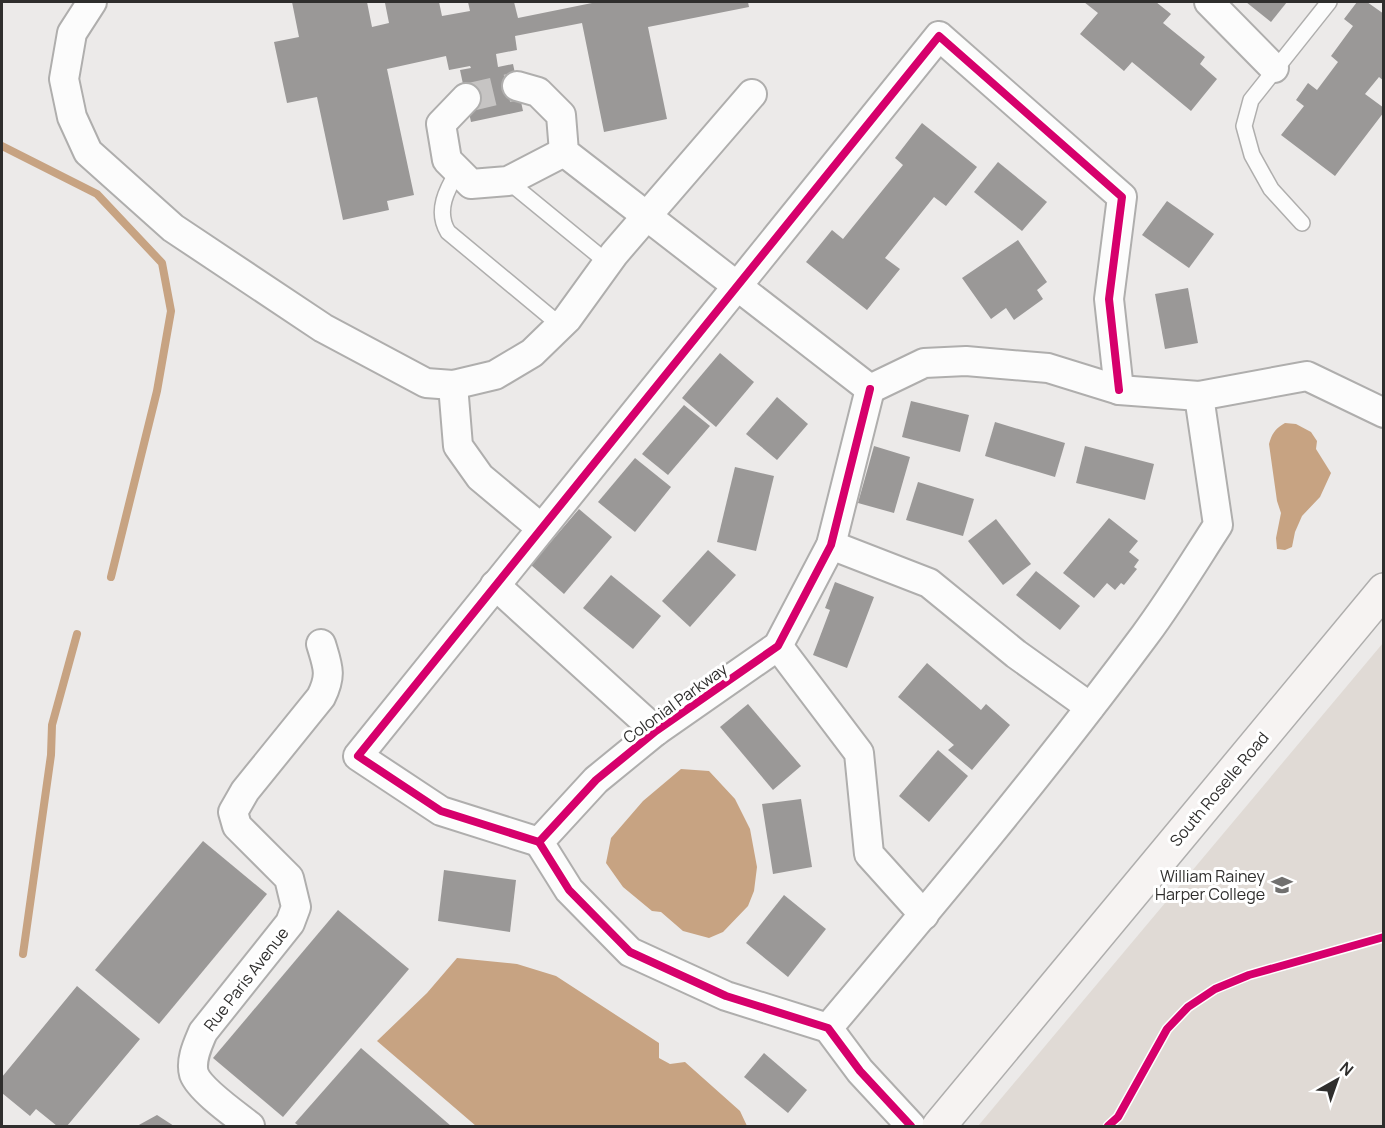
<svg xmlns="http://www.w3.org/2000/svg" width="1385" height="1128" font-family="Manrope,sans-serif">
	<rect width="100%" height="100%" fill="#eceae9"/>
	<!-- built -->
	<polygon fill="#e0dad5" points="1383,643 1383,1126 978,1126"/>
	<!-- water -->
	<g fill="#c7a382">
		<path d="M 1285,423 L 1296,424 L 1311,432 L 1317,441 L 1316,449 L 1331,473 L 1320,497 L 1302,516 L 1295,532 L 1292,547 L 1285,550 L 1277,549 L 1276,538 L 1281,513 L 1277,501 L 1269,444 C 1272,433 1276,428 1285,423 Z"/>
		<polygon points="681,769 709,771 735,799 750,829 757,867 754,891 748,906 723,932 709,938 683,931 661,912 652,911 623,887 606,863 611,838 643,801"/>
		<polygon points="457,958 517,964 556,976 659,1043 659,1058 670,1064 685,1062 740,1111 747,1126 476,1126 377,1041 427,993"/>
	</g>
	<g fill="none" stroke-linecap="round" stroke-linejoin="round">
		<!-- stream -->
		<g stroke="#c7a382" stroke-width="8">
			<polyline points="2,146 97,194 162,263 171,311 157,391 111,577"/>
			<polyline points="23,954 51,755 52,725 77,634"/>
		</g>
	</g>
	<!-- building -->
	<g fill="#9a9897">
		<polygon points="292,2 367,2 372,27 389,23 385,3 393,2 439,2 442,16 470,11 468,2 514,2 518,18 592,3 591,2 748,2 749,7 648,27 667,119 604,132 582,23 515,36 517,50 496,54 498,67 513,64 523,111 471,122 460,70 471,68 470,66 449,70 446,56 387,69 414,195 387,201 389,210 343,220 317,97 287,103 274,42 299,37"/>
		<polygon points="1084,2 1156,2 1171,14 1163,23 1205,57 1200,64 1217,79 1191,111 1132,62 1124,71 1080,34 1098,13"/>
		<polygon points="1246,2 1287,2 1271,22"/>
		<polygon points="1357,2 1367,2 1384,14 1384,81 1379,77 1365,94 1384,108 1384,112 1335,176 1281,135 1304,106 1296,100 1308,83 1317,90 1338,62 1331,56 1353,26 1344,19"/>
		<polygon points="922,123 977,167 946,206 934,197 885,258 900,269 867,310 806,262 832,230 843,239 903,165 895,158"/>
		<polygon points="998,162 1047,202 1022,231 974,192"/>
		<polygon points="1167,201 1214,234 1189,268 1142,235"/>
		<polygon points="1018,240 1047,282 1037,290 1043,299 1014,320 1006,308 991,319 962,278"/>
		<polygon points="1188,288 1198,343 1165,349 1155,294"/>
		<polygon points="720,353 754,382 716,427 682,398"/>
		<polygon points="777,397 808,424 777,460 746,434"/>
		<polygon points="911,401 969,415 960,452 902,437"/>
		<polygon points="684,405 710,426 668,475 642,454"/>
		<polygon points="995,422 1065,443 1055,477 985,456"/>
		<polygon points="874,446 910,457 894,513 858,503"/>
		<polygon points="1085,446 1154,464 1145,500 1076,483"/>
		<polygon points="635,458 671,487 635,532 598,502"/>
		<polygon points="735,467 774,476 756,551 717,542"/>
		<polygon points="918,482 974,499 963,536 906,520"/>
		<polygon points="579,509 612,537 564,594 531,565"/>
		<polygon points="1109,518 1138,541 1129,552 1139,560 1134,567 1137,569 1124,585 1121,583 1115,590 1107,583 1094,598 1063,573"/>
		<polygon points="996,519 1031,564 1003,585 968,541"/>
		<polygon points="708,550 736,575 690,627 662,601"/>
		<polygon points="1036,571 1080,606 1060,630 1016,595"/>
		<polygon points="611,575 661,616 633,649 583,608"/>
		<polygon points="835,582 874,597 847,668 813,655 830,610 825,608"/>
		<polygon points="927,663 981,710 986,704 1010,725 972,770 948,750 954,745 898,697"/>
		<polygon points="748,704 801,766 773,790 720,727"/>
		<polygon points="938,750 968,776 929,822 899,796"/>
		<polygon points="801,799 812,867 773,874 762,804"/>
		<polygon points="203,841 267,894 159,1024 95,970"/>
		<polygon points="444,870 516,880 510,932 438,921"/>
		<polygon points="784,895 826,929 788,977 746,943"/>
		<polygon points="338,910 409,969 283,1117 213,1058"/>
		<polygon points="77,986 140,1039 67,1126 57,1126 36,1109 30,1116 2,1093 2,1077"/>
		<polygon points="361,1048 451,1126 299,1126 295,1123"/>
		<polygon points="764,1053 807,1090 788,1113 744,1077"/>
		<polygon points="157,1115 174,1126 137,1126"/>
	</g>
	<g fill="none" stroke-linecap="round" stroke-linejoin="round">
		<!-- street-tunnel -->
		<polyline stroke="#c6c4c3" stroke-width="28" stroke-dasharray="28 14" stroke-linecap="butt" points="466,98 517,86"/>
		<defs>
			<g id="lane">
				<path d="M 458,171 C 447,189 435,211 448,232 L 560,325"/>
				<polyline points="508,181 608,263"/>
				<polyline points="1302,223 1271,189 1252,155 1244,126 1251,100 1329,2"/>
			</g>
			<g id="street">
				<polyline points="92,2 72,33 64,79 72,117 88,152 173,228 323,328 426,383 453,385 495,375 532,353 567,319 614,254 752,94"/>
				<polyline points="1209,2 1274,68"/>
				<polyline points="517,86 538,92 561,115 564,152 870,389"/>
				<polyline points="466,98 441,124 447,160 471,184 508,181 564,152"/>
				<polyline points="453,385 458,446 480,477 541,528"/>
				<polyline points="870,389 831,545 778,646 656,731 596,780 539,842 569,890 630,952 726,996 828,1028 860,1071 911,1126"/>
				<polyline points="870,389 924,363 966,361 1048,368 1119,390 1199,396 1307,376 1384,413"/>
				<polyline points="831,545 929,583 1016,654 1090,707"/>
				<polyline points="495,585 656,731"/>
				<polyline points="778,646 859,753 869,854 924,915"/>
				<polyline points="539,842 441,811 358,756 939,36 1122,197 1109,299 1119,390"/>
				<path d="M 828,1028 C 936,900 1045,770 1145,635 C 1171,600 1194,562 1218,525 L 1199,396"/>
				<path d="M 250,1126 C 236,1115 200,1090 194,1074 C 190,1060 198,1044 203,1032 L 290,923 L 296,907 L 289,878 L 237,826 L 233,812 L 245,791 L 321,697 C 332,675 328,667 321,644"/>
			</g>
			<polyline id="secondary" points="939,1126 1384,590"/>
		</defs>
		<!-- lane casing -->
		<use href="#lane" stroke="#afaead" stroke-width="18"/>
		<!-- street casing -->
		<use href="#street" stroke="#afaead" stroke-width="32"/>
		<!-- secondary casing -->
		<use href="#secondary" stroke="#afaead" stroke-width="36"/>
		<!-- lane -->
		<use href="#lane" stroke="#fcfcfc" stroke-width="15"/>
		<!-- street -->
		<use href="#street" stroke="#fcfcfc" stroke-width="28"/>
		<!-- secondary -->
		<use href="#secondary" stroke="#f6f3f2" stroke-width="33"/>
		<defs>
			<g id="cycleway">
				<polyline points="870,389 831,545 778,646 656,731 596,780 539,842 569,890 630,952 726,996 828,1028 860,1071 911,1126"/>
				<polyline points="539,842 441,811 358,756 939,36 1122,197 1109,299 1119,390"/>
				<polyline points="1108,1126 1118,1117 1167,1029 1188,1007 1215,989 1249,975 1384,937"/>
			</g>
		</defs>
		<!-- cycleway casing -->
		<use href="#cycleway" stroke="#fff" stroke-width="11"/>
		<!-- cycleway -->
		<use href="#cycleway" stroke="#d6006c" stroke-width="8"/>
	</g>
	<!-- icons -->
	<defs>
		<symbol id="university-bare" viewBox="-9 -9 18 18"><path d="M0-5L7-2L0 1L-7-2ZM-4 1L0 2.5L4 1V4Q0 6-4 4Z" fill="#71706f" stroke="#fff" stroke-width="2.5" paint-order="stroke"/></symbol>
	</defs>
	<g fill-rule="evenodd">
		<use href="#university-bare" x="1267" y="870" width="30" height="30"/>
	</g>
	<g text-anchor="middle" stroke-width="6" stroke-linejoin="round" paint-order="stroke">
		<!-- street labels -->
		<g font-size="16" fill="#2f2e2d" stroke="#fff">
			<text transform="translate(675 703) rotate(-36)" y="6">Colonial Parkway</text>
			<text transform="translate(1219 789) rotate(-50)" y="6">South Roselle Road</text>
			<text transform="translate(246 979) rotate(-52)" y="6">Rue Paris Avenue</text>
		</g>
		<!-- poi labels -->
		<g font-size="16" fill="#2f2e2d" stroke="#fff" text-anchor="end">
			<text x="1265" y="882">William Rainey<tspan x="1265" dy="18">Harper College</tspan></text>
		</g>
	</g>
	<!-- border -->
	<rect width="1385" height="1128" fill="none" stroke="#2f2e2d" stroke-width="6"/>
	<!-- north arrow -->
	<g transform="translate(1337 1080) rotate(40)" stroke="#ffffff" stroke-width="4.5" paint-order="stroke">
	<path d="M0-4.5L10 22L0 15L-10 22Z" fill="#2f2e2d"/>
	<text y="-9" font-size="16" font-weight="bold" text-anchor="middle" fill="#2f2e2d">N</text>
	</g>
</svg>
